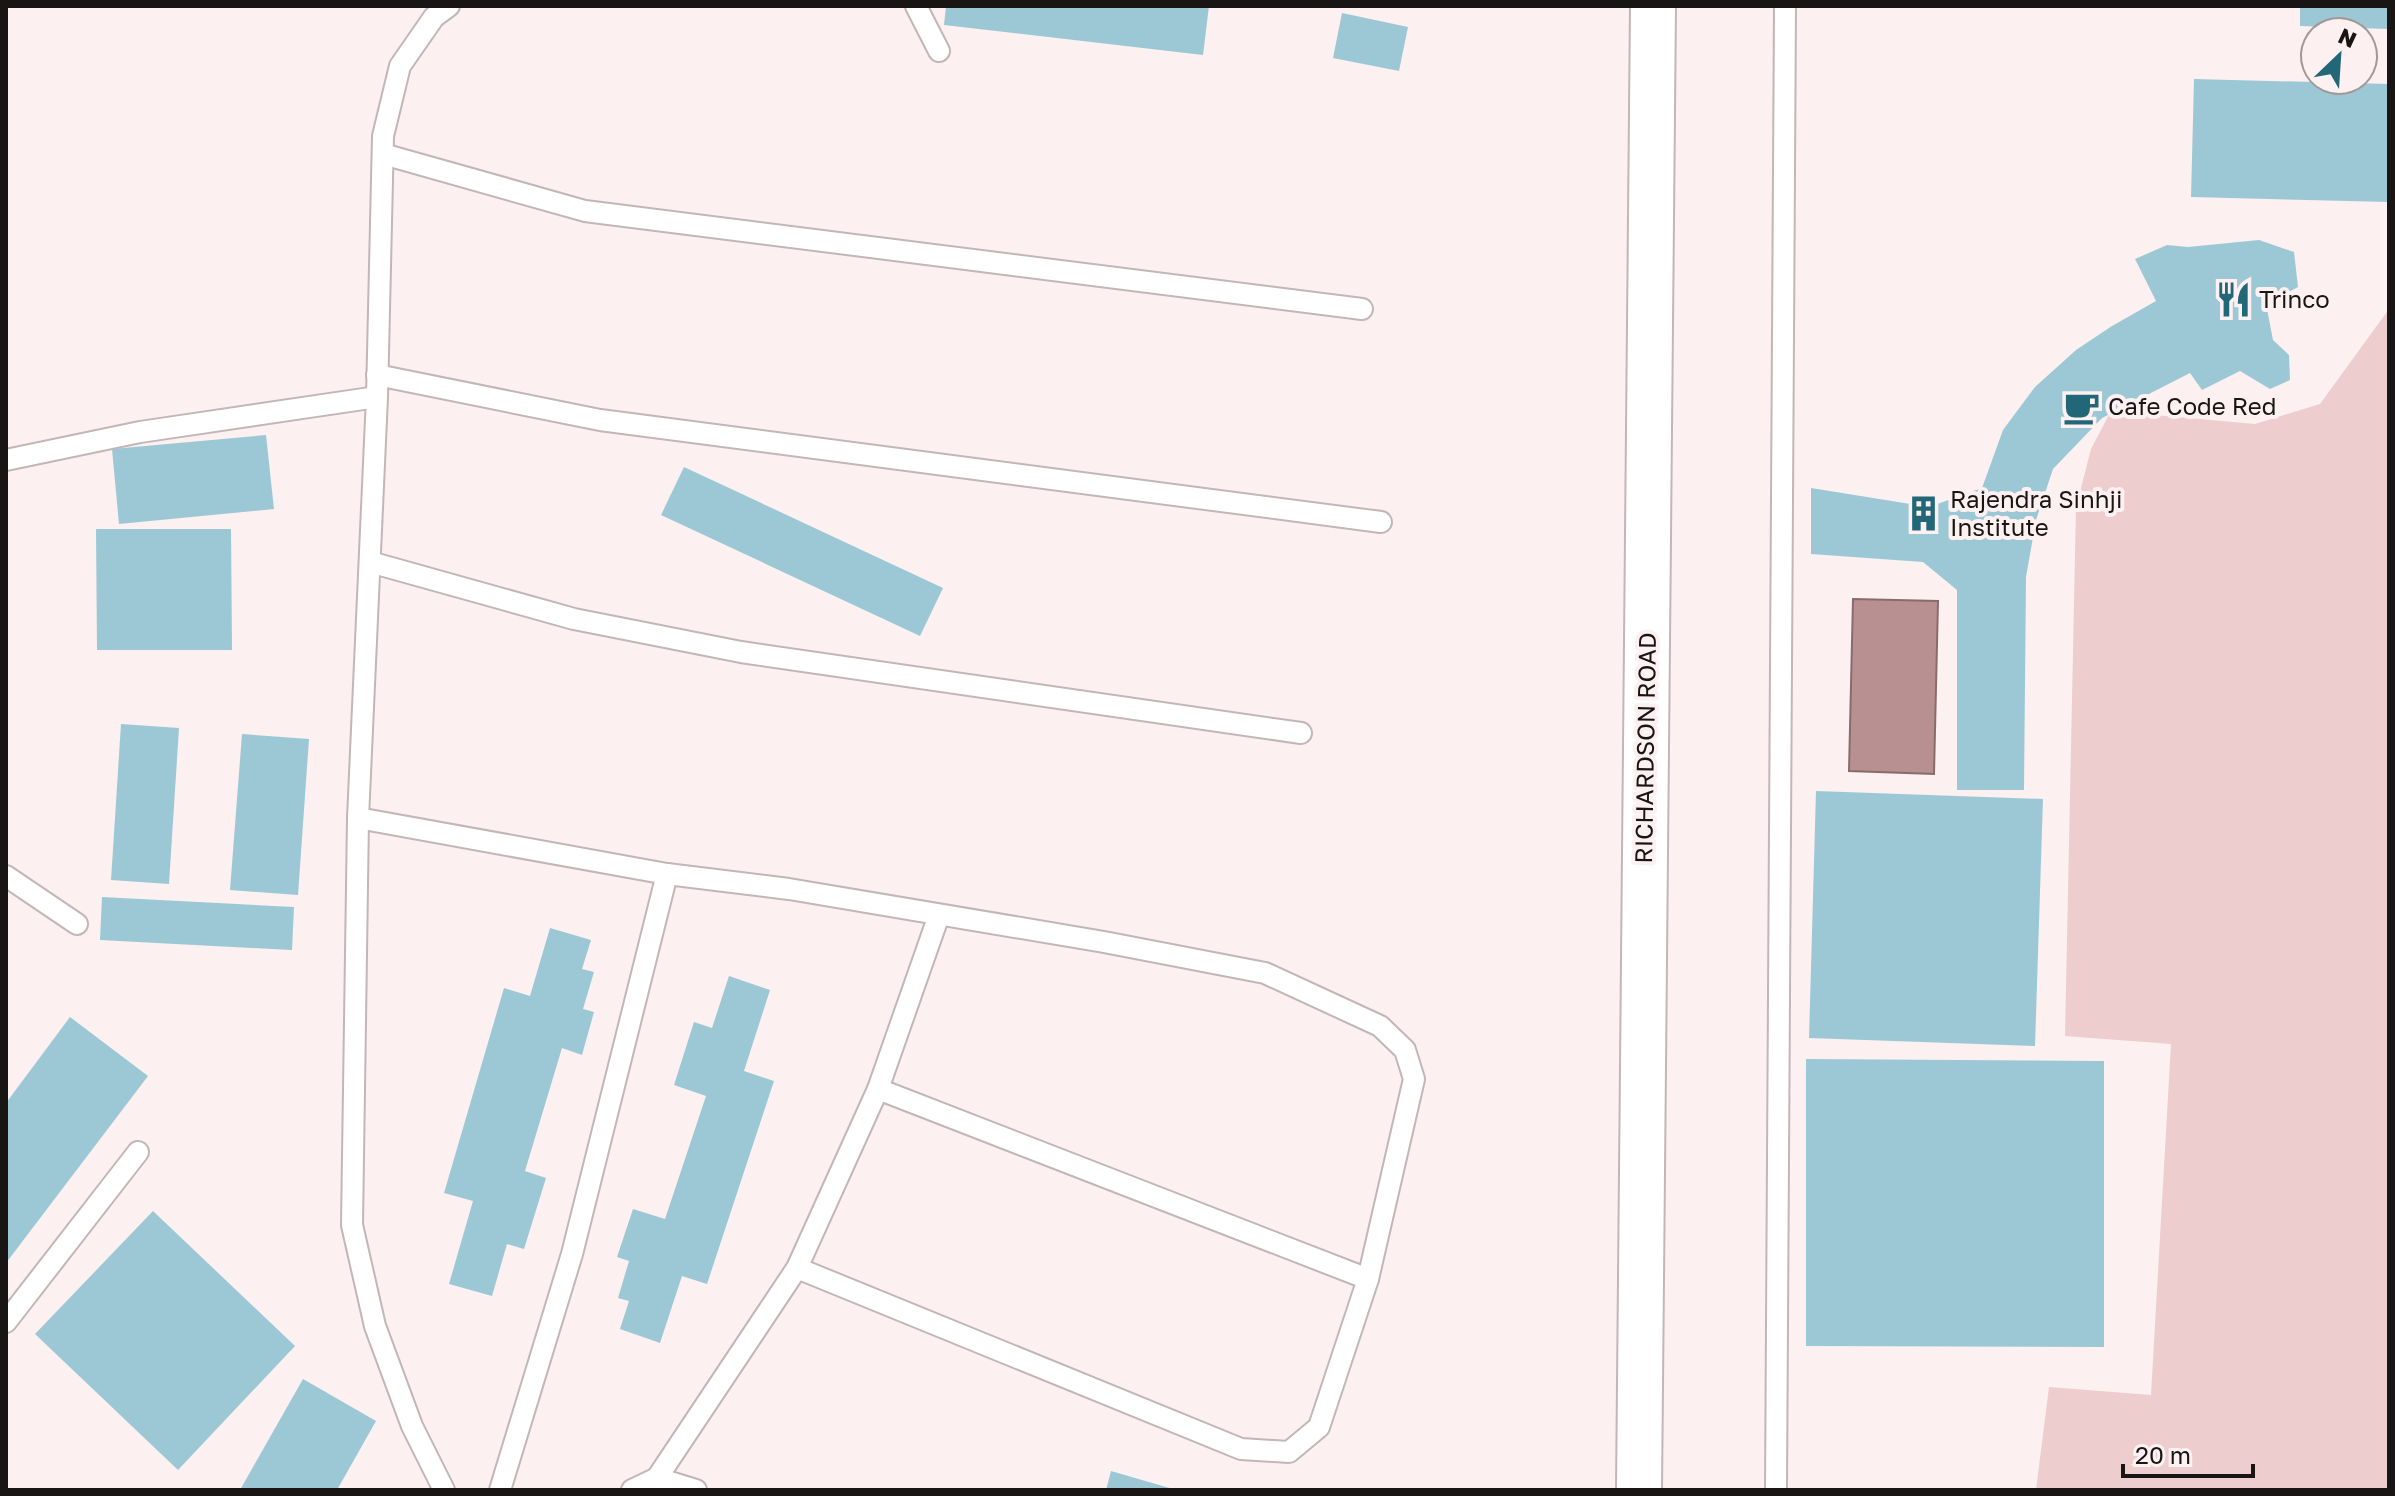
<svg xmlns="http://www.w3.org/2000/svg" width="2395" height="1496" font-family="'Golos Text',sans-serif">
	<rect width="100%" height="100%" fill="#fcf0f0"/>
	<!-- green -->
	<polygon fill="#edcdce" points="2389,309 2389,1490 2036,1490 2049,1387 2151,1395 2171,1044 2065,1036 2076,508 2091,449 2111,411 2255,424 2320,404"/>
	<!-- water -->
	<polygon fill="#b99092" stroke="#896b6c" stroke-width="2" points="1853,599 1938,601 1934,774 1849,771"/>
	<!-- building -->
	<g fill="#9cc8d5">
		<polygon points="946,6 1209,6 1203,55 944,25"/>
		<polygon points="2300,6 2389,6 2389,29 2300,26"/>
		<polygon points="1342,13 1408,27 1399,71 1333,58"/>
		<polygon points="2194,79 2389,84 2389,202 2191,197"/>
		<polygon points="2259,240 2294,252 2298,287 2266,304 2273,340 2289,355 2290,380 2270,389 2240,371 2202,390 2190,373 2102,418 2053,469 2036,520 2026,577 2024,790 1957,790 1957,590 1923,562 1811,554 1811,488 1929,507 1982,488 2003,430 2035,387 2076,350 2112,326 2156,301 2135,259 2167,245 2188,247"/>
		<polygon points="266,435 274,509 119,524 112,449"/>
		<polygon points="684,467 943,588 920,636 661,515"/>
		<polygon points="96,529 231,529 232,650 97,650"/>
		<polygon points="121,724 179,728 169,884 111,880"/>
		<polygon points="242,734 309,739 298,895 230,890"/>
		<polygon points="1816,791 2043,799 2035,1046 1809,1038"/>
		<polygon points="102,897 294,907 292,950 100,940"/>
		<polygon points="550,928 591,940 582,969 594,972 583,1009 594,1012 582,1055 562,1048 525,1171 546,1178 524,1249 507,1244 492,1296 449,1284 473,1201 444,1193 504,988 530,996"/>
		<polygon points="729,976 770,990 744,1071 774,1081 707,1284 682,1276 660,1343 620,1329 629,1301 618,1298 629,1261 617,1257 633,1209 665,1219 706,1096 674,1085 694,1022 712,1028"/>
		<polygon points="70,1017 148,1076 6,1263 6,1103"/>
		<polygon points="1806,1059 2104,1061 2104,1347 1806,1346"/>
		<polygon points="153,1211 295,1346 178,1470 35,1334"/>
		<polygon points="303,1379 376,1421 337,1490 240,1490"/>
		<polygon points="1111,1471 1173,1489 1173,1490 1106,1490"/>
	</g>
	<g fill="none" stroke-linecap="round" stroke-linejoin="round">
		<defs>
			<g id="service">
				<polyline points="916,6 939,51"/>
				<polyline points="383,154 585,211 1362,309"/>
				<polyline points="377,375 600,420 1381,522"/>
				<polyline points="6,460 140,432 377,397"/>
				<polyline points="370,562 574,619 741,652 1301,733"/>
				<polyline points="358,818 667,874 789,889 1104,942 1265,973 1380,1026 1405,1050 1414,1079 1368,1279 1319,1427 1289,1452 1241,1449 797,1268"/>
				<polyline points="6,876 77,924"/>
				<polyline points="878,1089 1368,1279"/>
				<polyline points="6,1322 138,1152"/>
				<polyline points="657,1478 696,1490"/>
				<polyline points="444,1490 412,1426 375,1326 352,1225 358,818 377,397 383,136 400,66 434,17 449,6"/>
				<polyline points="500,1490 572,1254 667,874"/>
				<polyline points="632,1490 657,1478 797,1268 878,1089 939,915"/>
				<polyline points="1776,1490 1785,6"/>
			</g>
			<polyline id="tertiary" points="1639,1490 1653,6"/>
		</defs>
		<!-- service casing -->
		<use href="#service" stroke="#c2b6b6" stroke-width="24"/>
		<!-- tertiary casing -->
		<use href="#tertiary" stroke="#c2b6b6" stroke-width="48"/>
		<!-- service -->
		<use href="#service" stroke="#fff" stroke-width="20"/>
		<!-- tertiary -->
		<use href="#tertiary" stroke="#fff" stroke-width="44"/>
	</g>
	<!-- icons -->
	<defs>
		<symbol id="restaurant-bare" viewBox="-9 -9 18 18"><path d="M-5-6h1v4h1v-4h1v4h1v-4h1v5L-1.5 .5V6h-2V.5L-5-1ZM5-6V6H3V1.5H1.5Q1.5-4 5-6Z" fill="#226778" stroke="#fcf0f0" stroke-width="2.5" paint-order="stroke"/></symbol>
		<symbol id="cafe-bare" viewBox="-9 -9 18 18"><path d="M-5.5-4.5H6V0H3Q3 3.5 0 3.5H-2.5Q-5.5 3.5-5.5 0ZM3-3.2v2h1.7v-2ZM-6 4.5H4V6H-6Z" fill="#226778" stroke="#fcf0f0" stroke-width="2.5" paint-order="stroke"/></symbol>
		<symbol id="building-bare" viewBox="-9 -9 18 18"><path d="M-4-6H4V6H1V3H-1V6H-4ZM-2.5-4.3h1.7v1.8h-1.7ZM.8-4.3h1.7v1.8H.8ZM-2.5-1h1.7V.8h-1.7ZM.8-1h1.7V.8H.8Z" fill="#226778" stroke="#fcf0f0" stroke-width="2.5" paint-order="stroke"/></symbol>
	</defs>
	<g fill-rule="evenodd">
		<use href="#restaurant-bare" x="2208" y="274" width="51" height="51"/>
		<use href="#cafe-bare" x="2056" y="382" width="51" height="51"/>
		<use href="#building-bare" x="1898" y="488" width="51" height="51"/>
	</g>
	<g text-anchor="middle" stroke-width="8" stroke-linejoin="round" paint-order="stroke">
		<!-- poi labels -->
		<g font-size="24" fill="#191515" stroke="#fcf0f0" text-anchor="start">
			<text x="2259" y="308">Trinco</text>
			<text x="2108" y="415">Cafe Code Red</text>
			<text x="1950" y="508">Rajendra Sinhji<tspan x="1950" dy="28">Institute</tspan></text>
		</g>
		<!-- street labels -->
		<g font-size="24" fill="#191515" stroke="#fcf0f0">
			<text transform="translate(1646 748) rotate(-89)" y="8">RICHARDSON ROAD</text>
		</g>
	</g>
	<!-- border -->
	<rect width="2395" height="1496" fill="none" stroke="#191515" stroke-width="16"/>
	<!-- north arrow -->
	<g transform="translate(2339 56) rotate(25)"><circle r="38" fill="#fcf0f0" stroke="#a19898" stroke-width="2"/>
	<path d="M0-6L14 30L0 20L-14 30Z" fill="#226778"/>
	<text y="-12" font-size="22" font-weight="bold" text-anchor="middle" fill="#191515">N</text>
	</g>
	<!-- scale -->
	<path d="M2123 1464v12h130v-12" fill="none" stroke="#191515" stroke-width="4"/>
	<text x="2135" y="1464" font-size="24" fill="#191515" stroke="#fcf0f0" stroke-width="6" paint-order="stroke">20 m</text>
</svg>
